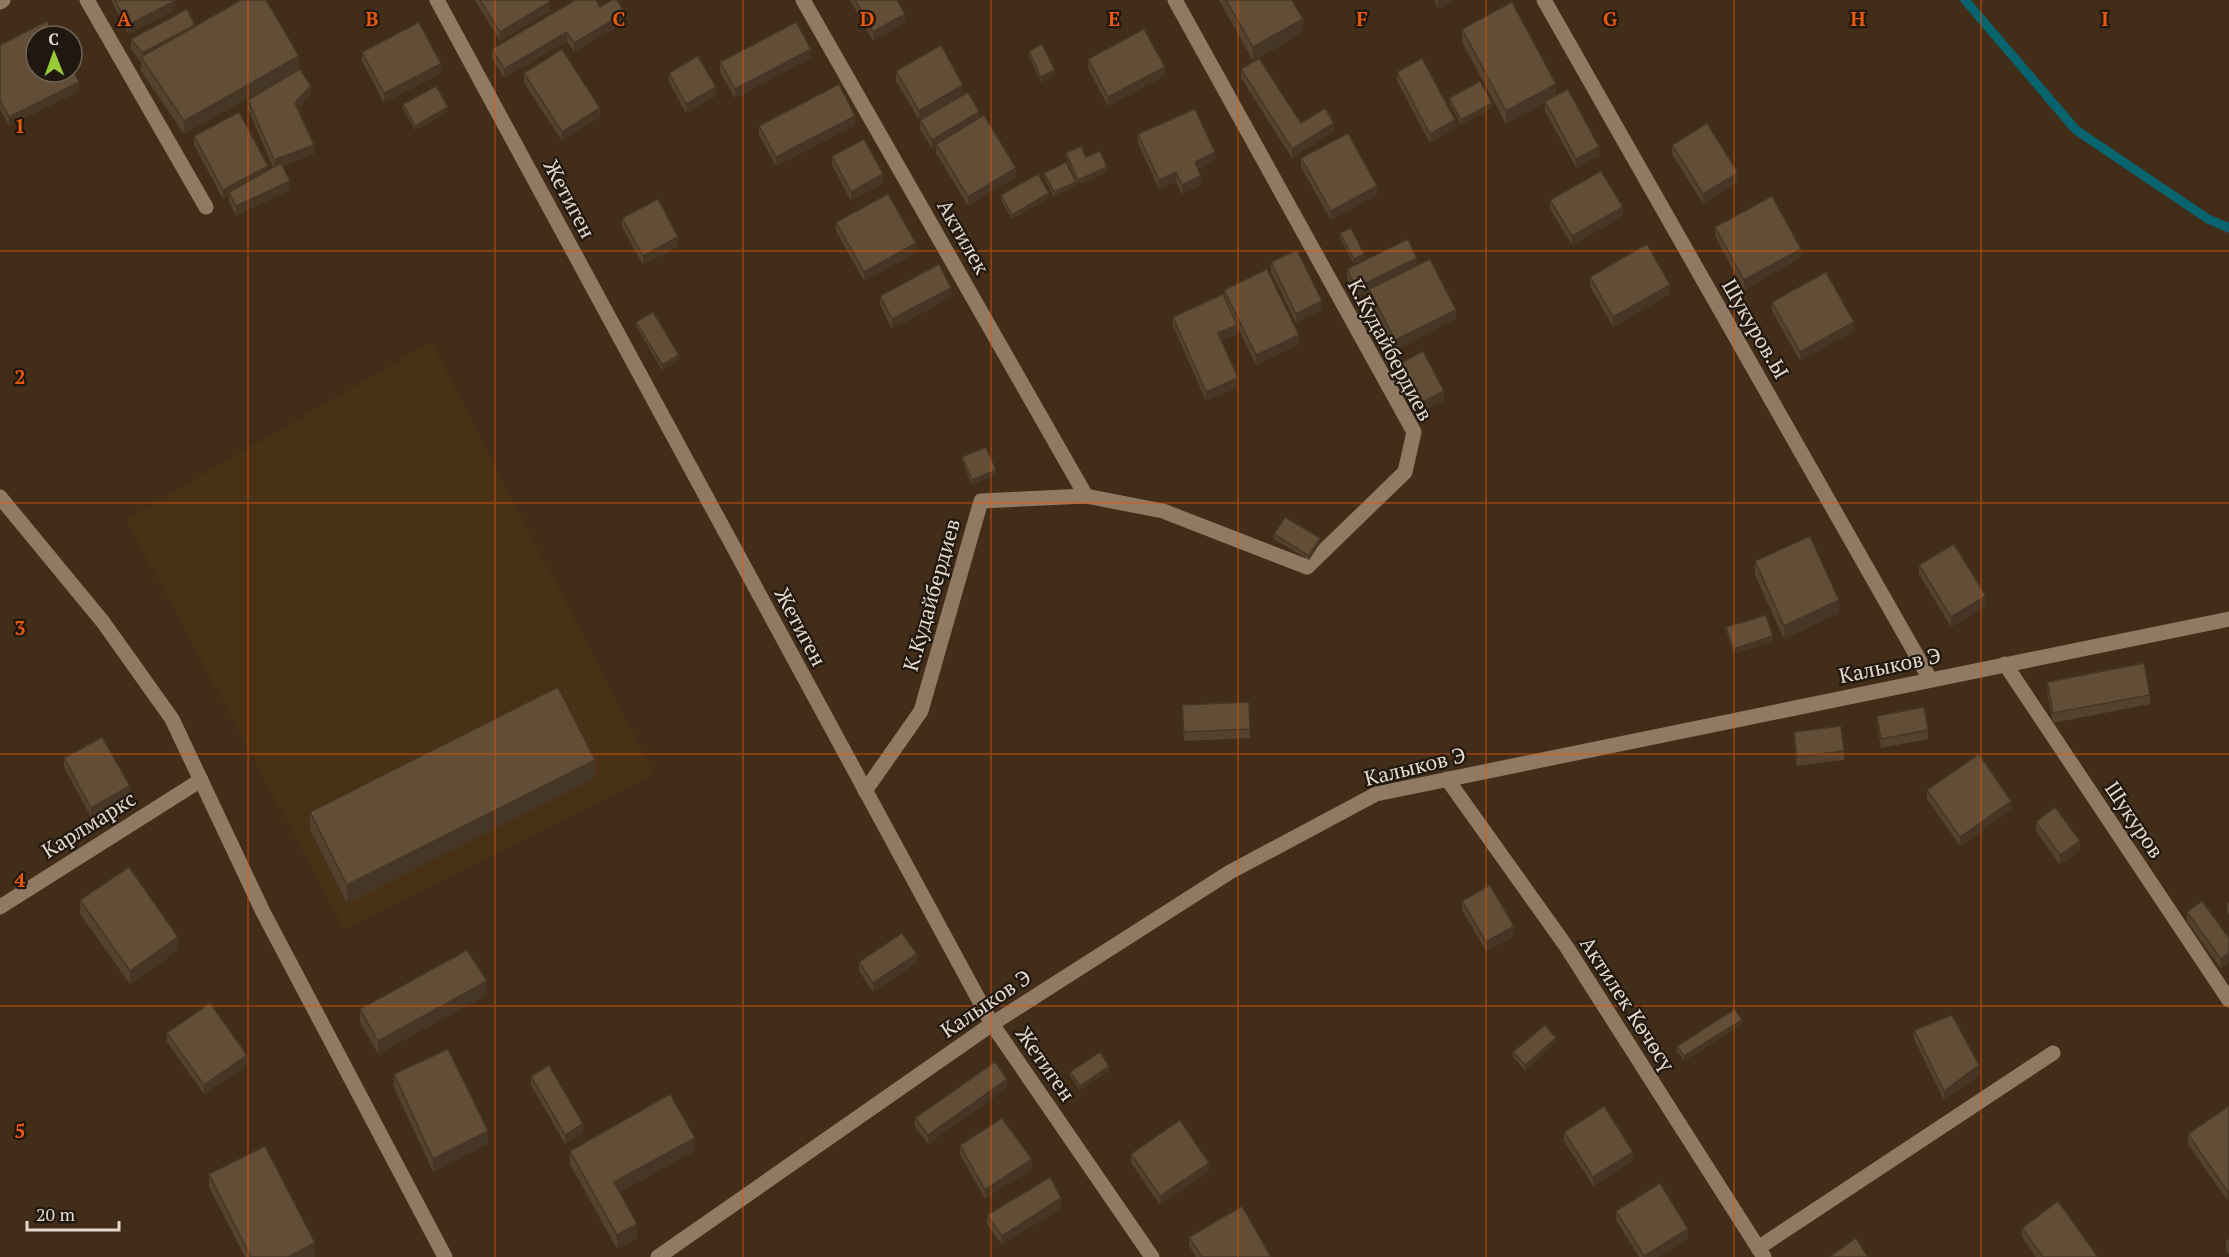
<svg xmlns="http://www.w3.org/2000/svg" width="2229" height="1257" font-family="'PT Serif',serif">
	<rect width="100%" height="100%" fill="#412d18"/>
	<!-- built -->
	<polygon fill="#493115" points="431,342 655,775 345,930 126,519"/>
	<g fill="none" stroke-linecap="round" stroke-linejoin="round">
		<!-- stream -->
		<polyline stroke="#08656f" stroke-width="9" points="1965,0 2076,130 2208,219 2229,228"/>
		<!-- minor -->
		<g stroke="#917a63" stroke-width="15">
			<polyline points="87,0 206,207"/>
			<polyline points="437,0 992,1024 1152,1257"/>
			<polyline points="803,0 1086,496"/>
			<polyline points="1544,0 1930,679"/>
			<polyline points="0,2 3,0"/>
			<polyline points="0,497 103,622 172,719 263,912 445,1257"/>
			<polyline points="2005,664 2229,1000"/>
			<polyline points="1447,779 1566,946 1764,1257"/>
			<polyline points="865,791 921,711 981,501 1086,496 1163,511 1307,567 1405,472 1414,432 1175,0"/>
			<polyline points="0,907 201,780"/>
			<polyline points="1758,1248 2053,1053"/>
			<polyline points="658,1257 992,1024 1230,872 1376,794 2229,619"/>
		</g>
	</g>
	<!-- wall -->
	<g fill="#54422f">
		<polygon points="111,0 174,0 175,10 128,34"/>
		<polygon points="475,0 549,0 550,11 500,41"/>
		<polygon points="850,0 897,0 905,23 873,41"/>
		<polygon points="1219,0 1292,0 1303,33 1253,61"/>
		<polygon points="1434,0 1455,0 1438,9"/>
		<polygon points="600,7 625,22 574,52 567,41 504,78 492,58 492,49"/>
		<polygon points="195,27 299,70 311,95 298,109 314,154 282,166 290,190 236,216 229,201 229,195 223,199 194,145 194,136 268,170 273,167 248,109 248,100 297,71 184,134 141,71 141,62 131,49 131,39"/>
		<polygon points="1462,29 1556,96 1599,156 1576,168 1545,111 1545,103 1506,124 1462,42"/>
		<polygon points="0,45 79,91 9,126 0,109"/>
		<polygon points="1029,51 1055,75 1041,82 1029,56"/>
		<polygon points="362,52 441,73 384,103 362,61"/>
		<polygon points="811,58 735,98 720,72 720,62"/>
		<polygon points="1088,59 1165,76 1108,106 1088,68"/>
		<polygon points="1241,69 1301,123 1334,132 1292,158 1241,78"/>
		<polygon points="896,71 963,94 919,120 896,81"/>
		<polygon points="1397,72 1455,129 1430,143 1397,81"/>
		<polygon points="524,73 600,117 562,141 524,83"/>
		<polygon points="669,73 716,96 686,113 669,82"/>
		<polygon points="1449,98 1492,108 1461,125 1449,102"/>
		<polygon points="403,104 448,112 415,130 403,109"/>
		<polygon points="979,118 1016,177 968,206 936,153 936,147 932,149 920,129 920,120"/>
		<polygon points="855,125 776,166 759,135 759,126"/>
		<polygon points="1138,134 1215,161 1198,169 1201,185 1182,194 1176,182 1159,189 1138,143"/>
		<polygon points="1672,145 1738,182 1703,204 1672,154"/>
		<polygon points="1066,153 1086,157 1107,172 1078,185 1066,158"/>
		<polygon points="832,156 883,183 851,201 832,165"/>
		<polygon points="1301,158 1377,195 1331,220 1301,167"/>
		<polygon points="1044,173 1076,186 1054,197 1044,177"/>
		<polygon points="1001,195 1049,198 1012,219 1001,200"/>
		<polygon points="1550,200 1623,216 1572,245 1550,209"/>
		<polygon points="622,218 678,246 643,265 622,227"/>
		<polygon points="836,222 916,253 864,281 836,231"/>
		<polygon points="1715,227 1801,258 1744,290 1715,236"/>
		<polygon points="1340,233 1364,258 1354,264 1340,238"/>
		<polygon points="1271,262 1322,310 1296,323 1271,272"/>
		<polygon points="1417,265 1456,319 1395,350 1369,298 1369,291 1356,297 1347,278 1347,269"/>
		<polygon points="1590,277 1670,294 1613,327 1590,286"/>
		<polygon points="1224,290 1299,344 1256,365 1237,326 1237,334 1221,341 1238,387 1206,401 1173,326 1173,317 1224,296"/>
		<polygon points="880,296 951,297 892,329 880,305"/>
		<polygon points="1772,302 1854,331 1800,361 1772,311"/>
		<polygon points="636,322 679,360 662,370 636,326"/>
		<polygon points="1399,364 1444,401 1419,413 1399,373"/>
		<polygon points="962,457 996,475 972,485 962,461"/>
		<polygon points="1274,534 1320,543 1309,560 1274,539"/>
		<polygon points="1755,561 1839,613 1784,639 1755,575"/>
		<polygon points="1919,565 1986,605 1951,627 1919,574"/>
		<polygon points="1726,627 1773,641 1733,654 1726,631"/>
		<polygon points="2047,682 2150,695 2150,704 2053,723 2047,691"/>
		<polygon points="1182,715 1250,729 1250,738 1184,741"/>
		<polygon points="1877,716 1928,730 1928,739 1881,748 1877,725"/>
		<polygon points="1794,732 1844,751 1844,760 1797,766 1794,741"/>
		<polygon points="64,758 130,795 91,817 64,767"/>
		<polygon points="595,778 347,903 310,829 310,812"/>
		<polygon points="1927,790 2011,810 1960,846 1927,799"/>
		<polygon points="2036,822 2080,850 2060,865 2036,831"/>
		<polygon points="80,900 178,950 130,984 80,914"/>
		<polygon points="1462,901 1514,936 1486,951 1462,910"/>
		<polygon points="2229,902 2229,915 2227,913 2227,903"/>
		<polygon points="2187,912 2229,938 2229,962 2221,969 2187,921"/>
		<polygon points="859,962 917,963 873,992 859,971"/>
		<polygon points="487,995 378,1054 360,1022 360,1009"/>
		<polygon points="1742,1024 1684,1061 1677,1051 1677,1046"/>
		<polygon points="1914,1030 1979,1075 1944,1100 1914,1039"/>
		<polygon points="167,1033 247,1065 204,1094 167,1042"/>
		<polygon points="1556,1042 1525,1070 1513,1057 1513,1052"/>
		<polygon points="1109,1071 1080,1090 1070,1076 1070,1072"/>
		<polygon points="394,1074 488,1144 433,1172 394,1087"/>
		<polygon points="531,1076 583,1133 565,1144 531,1085"/>
		<polygon points="1007,1088 928,1144 915,1127 915,1118"/>
		<polygon points="2229,1106 2229,1198 2227,1200 2188,1144 2188,1134"/>
		<polygon points="1564,1132 1633,1161 1593,1186 1564,1141"/>
		<polygon points="960,1145 1032,1168 985,1199 960,1154"/>
		<polygon points="570,1151 695,1151 620,1192 637,1238 617,1249 570,1164"/>
		<polygon points="1131,1154 1209,1172 1160,1205 1131,1163"/>
		<polygon points="209,1174 315,1257 245,1257 209,1187"/>
		<polygon points="1061,1208 1002,1245 987,1224 987,1215"/>
		<polygon points="1616,1211 1688,1238 1658,1257 1639,1257 1616,1220"/>
		<polygon points="2022,1228 2098,1257 2036,1257 2022,1237"/>
		<polygon points="1189,1237 1271,1257 1196,1257 1189,1246"/>
		<polygon points="2229,1239 2229,1254 2226,1250 2226,1241"/>
	</g>
	<!-- shaded-wall -->
	<g fill="#453626">
		<polygon points="1438,0 1455,0 1438,9"/>
		<polygon points="175,1 175,10 128,34 128,25"/>
		<polygon points="550,2 550,11 500,41 500,32"/>
		<polygon points="625,13 625,22 574,52 574,43"/>
		<polygon points="905,14 905,23 873,41 873,32"/>
		<polygon points="1303,19 1303,33 1253,61 1253,47"/>
		<polygon points="195,25 195,34 142,58 142,53"/>
		<polygon points="567,32 567,41 504,78 504,69"/>
		<polygon points="811,49 811,58 735,98 735,89"/>
		<polygon points="299,56 299,70 184,134 184,121"/>
		<polygon points="441,64 441,73 384,103 384,93"/>
		<polygon points="1165,67 1165,76 1108,106 1108,97"/>
		<polygon points="1055,70 1055,75 1041,82 1041,77"/>
		<polygon points="79,82 79,91 9,126 9,117"/>
		<polygon points="1556,84 1556,98 1545,101 1545,103 1506,124 1506,111"/>
		<polygon points="963,85 963,94 919,120 919,111"/>
		<polygon points="311,86 311,95 295,112 295,103"/>
		<polygon points="716,87 716,96 686,113 686,104"/>
		<polygon points="1492,103 1492,108 1461,125 1461,120"/>
		<polygon points="448,107 448,112 415,130 415,126"/>
		<polygon points="600,108 600,117 562,141 562,132"/>
		<polygon points="979,112 979,121 936,144 936,147 932,149 932,140"/>
		<polygon points="855,116 855,125 776,166 776,157"/>
		<polygon points="1455,120 1455,129 1430,143 1430,134"/>
		<polygon points="1334,123 1334,132 1292,158 1292,149"/>
		<polygon points="314,145 314,154 274,170 274,160"/>
		<polygon points="1599,147 1599,156 1576,168 1576,159"/>
		<polygon points="1215,152 1215,161 1195,171 1195,162"/>
		<polygon points="268,166 268,175 229,192 229,195 223,199 223,190"/>
		<polygon points="1107,167 1107,172 1078,185 1078,180"/>
		<polygon points="1016,168 1016,177 968,206 968,197"/>
		<polygon points="1176,172 1176,182 1159,189 1159,180"/>
		<polygon points="1738,173 1738,182 1703,204 1703,194"/>
		<polygon points="883,174 883,183 851,201 851,192"/>
		<polygon points="1201,176 1201,185 1182,194 1182,185"/>
		<polygon points="290,181 290,190 236,216 236,206"/>
		<polygon points="1076,182 1076,186 1054,197 1054,192"/>
		<polygon points="1377,186 1377,195 1331,220 1331,211"/>
		<polygon points="1049,193 1049,198 1012,219 1012,215"/>
		<polygon points="1623,207 1623,216 1572,245 1572,236"/>
		<polygon points="678,237 678,246 643,265 643,256"/>
		<polygon points="916,243 916,253 864,281 864,272"/>
		<polygon points="1801,249 1801,258 1744,290 1744,280"/>
		<polygon points="1364,254 1364,258 1354,264 1354,259"/>
		<polygon points="1417,258 1417,267 1369,289 1369,291 1356,297 1356,288"/>
		<polygon points="1670,285 1670,294 1613,327 1613,317"/>
		<polygon points="951,288 951,297 892,329 892,319"/>
		<polygon points="1322,301 1322,310 1296,323 1296,314"/>
		<polygon points="1456,310 1456,319 1395,350 1395,340"/>
		<polygon points="1854,322 1854,331 1800,361 1800,352"/>
		<polygon points="1237,325 1237,334 1218,343 1218,333"/>
		<polygon points="1299,335 1299,344 1256,365 1256,355"/>
		<polygon points="679,355 679,360 662,370 662,365"/>
		<polygon points="1238,378 1238,387 1206,401 1206,392"/>
		<polygon points="1444,391 1444,401 1419,413 1419,404"/>
		<polygon points="996,470 996,475 972,485 972,480"/>
		<polygon points="1320,538 1320,543 1309,560 1309,556"/>
		<polygon points="1986,596 1986,605 1951,627 1951,617"/>
		<polygon points="1839,600 1839,613 1784,639 1784,626"/>
		<polygon points="1773,636 1773,641 1733,654 1733,649"/>
		<polygon points="595,760 595,778 347,903 347,885"/>
		<polygon points="130,786 130,795 91,817 91,808"/>
		<polygon points="2011,801 2011,810 1960,846 1960,837"/>
		<polygon points="2080,841 2080,850 2060,865 2060,855"/>
		<polygon points="1514,926 1514,936 1486,951 1486,942"/>
		<polygon points="178,937 178,950 130,984 130,971"/>
		<polygon points="2229,953 2229,962 2221,969 2221,959"/>
		<polygon points="917,954 917,963 873,992 873,983"/>
		<polygon points="487,981 487,995 378,1054 378,1041"/>
		<polygon points="1742,1020 1742,1024 1684,1061 1684,1056"/>
		<polygon points="1556,1038 1556,1042 1525,1070 1525,1065"/>
		<polygon points="247,1055 247,1065 204,1094 204,1085"/>
		<polygon points="1979,1065 1979,1075 1944,1100 1944,1091"/>
		<polygon points="1109,1066 1109,1071 1080,1090 1080,1086"/>
		<polygon points="1007,1079 1007,1088 928,1144 928,1135"/>
		<polygon points="583,1124 583,1133 565,1144 565,1135"/>
		<polygon points="488,1131 488,1144 433,1172 433,1159"/>
		<polygon points="695,1138 695,1151 614,1195 614,1182"/>
		<polygon points="1633,1152 1633,1161 1593,1186 1593,1177"/>
		<polygon points="1032,1159 1032,1168 985,1199 985,1190"/>
		<polygon points="1209,1163 1209,1172 1160,1205 1160,1196"/>
		<polygon points="2229,1189 2229,1198 2227,1200 2227,1191"/>
		<polygon points="1061,1198 1061,1208 1002,1245 1002,1236"/>
		<polygon points="637,1224 637,1238 617,1249 617,1235"/>
		<polygon points="1688,1229 1688,1238 1658,1257 1644,1257"/>
		<polygon points="315,1243 315,1257 288,1257"/>
	</g>
	<!-- building -->
	<g fill="#624d37" stroke="#453626" stroke-width="1.5">
		<polygon points="115,0 174,0 175,1 128,25"/>
		<polygon points="241,0 266,0 299,56 184,121 141,57"/>
		<polygon points="480,0 549,0 550,2 500,32"/>
		<polygon points="575,0 596,0 600,7 612,0 617,0 625,13 574,43 567,32 504,69 492,49"/>
		<polygon points="855,0 897,0 905,14 873,32"/>
		<polygon points="1226,0 1292,0 1303,19 1253,47"/>
		<polygon points="1512,2 1556,84 1506,111 1462,29"/>
		<polygon points="187,9 195,25 142,53 131,39"/>
		<polygon points="47,21 55,36 36,36 36,72 72,72 72,69 79,82 9,117 0,100 0,45"/>
		<polygon points="419,22 441,64 384,93 362,52"/>
		<polygon points="796,22 811,49 735,89 720,62"/>
		<polygon points="1144,29 1165,67 1108,97 1088,59"/>
		<polygon points="1042,44 1055,70 1041,77 1029,51"/>
		<polygon points="941,45 963,85 919,111 896,71"/>
		<polygon points="562,49 600,108 562,132 524,73"/>
		<polygon points="698,56 716,87 686,104 669,73"/>
		<polygon points="1259,58 1301,123 1325,108 1334,123 1292,149 1241,69"/>
		<polygon points="1422,58 1455,120 1430,134 1397,72"/>
		<polygon points="300,69 311,86 295,103 314,145 274,160 248,100"/>
		<polygon points="1480,81 1492,103 1461,120 1449,98"/>
		<polygon points="839,84 855,116 776,157 759,126"/>
		<polygon points="436,86 448,107 415,126 403,104"/>
		<polygon points="1568,89 1599,147 1576,159 1545,101"/>
		<polygon points="968,92 979,112 932,140 920,120"/>
		<polygon points="1195,109 1215,152 1195,162 1201,176 1182,185 1176,172 1159,180 1138,134"/>
		<polygon points="239,112 268,166 223,190 194,136"/>
		<polygon points="984,115 1016,168 968,197 936,144"/>
		<polygon points="1707,123 1738,173 1703,194 1672,145"/>
		<polygon points="1348,133 1377,186 1331,211 1301,158"/>
		<polygon points="864,139 883,174 851,192 832,156"/>
		<polygon points="1081,146 1086,157 1100,151 1107,167 1078,180 1066,153"/>
		<polygon points="1066,162 1076,182 1054,192 1044,173"/>
		<polygon points="281,163 290,181 236,206 229,192"/>
		<polygon points="1601,171 1623,207 1572,236 1550,200"/>
		<polygon points="1038,174 1049,193 1012,215 1001,195"/>
		<polygon points="888,194 916,243 864,272 836,222"/>
		<polygon points="1772,196 1801,249 1744,280 1715,227"/>
		<polygon points="658,199 678,237 643,256 622,218"/>
		<polygon points="1351,228 1364,254 1354,259 1340,233"/>
		<polygon points="1408,239 1417,258 1356,288 1347,269"/>
		<polygon points="1647,244 1670,285 1613,317 1590,277"/>
		<polygon points="1297,250 1322,301 1296,314 1271,262"/>
		<polygon points="1430,259 1456,310 1395,340 1369,289"/>
		<polygon points="939,264 951,288 892,319 880,296"/>
		<polygon points="1267,269 1299,335 1256,355 1224,290"/>
		<polygon points="1826,272 1854,322 1800,352 1772,302"/>
		<polygon points="1223,294 1237,325 1218,333 1238,378 1206,392 1173,317"/>
		<polygon points="653,312 679,355 662,365 636,322"/>
		<polygon points="1423,351 1444,391 1419,404 1399,364"/>
		<polygon points="986,447 996,470 972,480 962,457"/>
		<polygon points="1285,517 1320,538 1309,556 1274,534"/>
		<polygon points="1810,536 1839,600 1784,626 1755,561"/>
		<polygon points="1954,544 1986,596 1951,617 1919,565"/>
		<polygon points="1766,615 1773,636 1733,649 1726,627"/>
		<polygon points="2144,663 2150,695 2053,713 2047,682"/>
		<polygon points="558,687 595,760 347,885 310,812"/>
		<polygon points="1249,702 1250,729 1184,732 1182,705"/>
		<polygon points="1924,707 1928,730 1881,739 1877,716"/>
		<polygon points="1841,726 1844,751 1797,757 1794,732"/>
		<polygon points="102,737 130,786 91,808 64,758"/>
		<polygon points="1979,754 2011,801 1960,837 1927,790"/>
		<polygon points="2055,807 2080,841 2060,855 2036,822"/>
		<polygon points="129,867 178,937 130,971 80,900"/>
		<polygon points="1490,885 1514,926 1486,942 1462,901"/>
		<polygon points="2202,901 2229,938 2229,953 2221,959 2187,912"/>
		<polygon points="902,933 917,954 873,983 859,962"/>
		<polygon points="467,950 487,981 378,1041 360,1009"/>
		<polygon points="210,1003 247,1055 204,1085 167,1033"/>
		<polygon points="1735,1009 1742,1020 1684,1056 1677,1046"/>
		<polygon points="1952,1015 1979,1065 1944,1091 1914,1030"/>
		<polygon points="1545,1025 1556,1038 1525,1065 1513,1052"/>
		<polygon points="448,1049 488,1131 433,1159 394,1074"/>
		<polygon points="1100,1052 1109,1066 1080,1086 1070,1072"/>
		<polygon points="995,1062 1007,1079 928,1135 915,1118"/>
		<polygon points="549,1065 583,1124 565,1135 531,1076"/>
		<polygon points="670,1094 695,1138 614,1182 637,1224 617,1235 570,1151"/>
		<polygon points="1604,1106 1633,1152 1593,1177 1564,1132"/>
		<polygon points="2229,1106 2229,1189 2227,1191 2188,1134"/>
		<polygon points="1002,1118 1032,1159 985,1190 960,1145"/>
		<polygon points="1180,1120 1209,1163 1160,1196 1131,1154"/>
		<polygon points="265,1146 315,1243 288,1257 251,1257 209,1174"/>
		<polygon points="1050,1177 1061,1198 1002,1236 987,1215"/>
		<polygon points="1660,1183 1688,1229 1644,1256 1616,1211"/>
		<polygon points="2058,1201 2098,1257 2043,1257 2022,1228"/>
		<polygon points="1242,1206 1271,1257 1202,1257 1189,1237"/>
		<polygon points="1856,1238 1868,1257 1829,1257"/>
	</g>
	<!-- grid -->
	<path fill="none" stroke="#e8590c" stroke-width="1.5" stroke-opacity="0.55" d="M 248,0 L 248,1257M 495,0 L 495,1257M 743,0 L 743,1257M 991,0 L 991,1257M 1238,0 L 1238,1257M 1486,0 L 1486,1257M 1734,0 L 1734,1257M 1981,0 L 1981,1257M 0,251 L 2229,251M 0,503 L 2229,503M 0,754 L 2229,754M 0,1006 L 2229,1006"/>
	<g text-anchor="middle" stroke-width="4.5" stroke-linejoin="round" paint-order="stroke">
		<!-- street labels -->
		<g font-size="21" fill="#e5d8cc" stroke="#20170e">
			<text transform="translate(569 199) rotate(62)" y="7">Жетиген</text>
			<text transform="translate(963 237) rotate(60)" y="7">Актилек</text>
			<text transform="translate(1755 329) rotate(60)" y="7">Шукуров.Ы</text>
			<text transform="translate(1390 350) rotate(62)" y="7">К.Кудайбердиев</text>
			<text transform="translate(932 595) rotate(-74)" y="7">К.Кудайбердиев</text>
			<text transform="translate(800 627) rotate(62)" y="7">Жетиген</text>
			<text transform="translate(1890 666) rotate(-12)" y="7">Калыков Э</text>
			<text transform="translate(1415 767) rotate(-14)" y="7">Калыков Э</text>
			<text transform="translate(2134 820) rotate(56)" y="7">Шукуров</text>
			<text transform="translate(89 825) rotate(-32)" y="7">Карлмаркс</text>
			<text transform="translate(986 1004) rotate(-34)" y="7">Калыков Э</text>
			<text transform="translate(1627 1004) rotate(57)" y="7">Актилек Көчөсү</text>
			<text transform="translate(1045 1064) rotate(55)" y="7">Жетиген</text>
		</g>
	</g>
	<g font-size="20" text-anchor="middle" font-weight="bold" fill="#e8590c" stroke="#20170e" stroke-width="4.5" stroke-linejoin="round" paint-order="stroke">
		<text x="124" y="26">A</text>
		<text x="372" y="26">B</text>
		<text x="619" y="26">C</text>
		<text x="867" y="26">D</text>
		<text x="1114" y="26">E</text>
		<text x="1362" y="26">F</text>
		<text x="1610" y="26">G</text>
		<text x="1858" y="26">H</text>
		<text x="2105" y="26">I</text>
		<text x="20" y="133">1</text>
		<text x="20" y="384">2</text>
		<text x="20" y="635">3</text>
		<text x="20" y="887">4</text>
		<text x="20" y="1138">5</text>
	</g>
	<!-- north arrow -->
	<g transform="translate(54 54) rotate(359)"><circle r="28" fill="#20170e" stroke="#6f645a" stroke-width="1.5"/>
	<path d="M0-4.5L10 22L0 15L-10 22Z" fill="#98cb37"/>
	<text y="-9" font-size="16" font-weight="bold" text-anchor="middle" fill="#e5d8cc">С</text>
	</g>
	<!-- scale -->
	<path d="M27 1221v9h92v-9" fill="none" stroke="#e5d8cc" stroke-width="3"/>
	<text x="36" y="1221" font-size="18" fill="#e5d8cc" stroke="#20170e" stroke-width="4.5" paint-order="stroke">20 m</text>
</svg>
